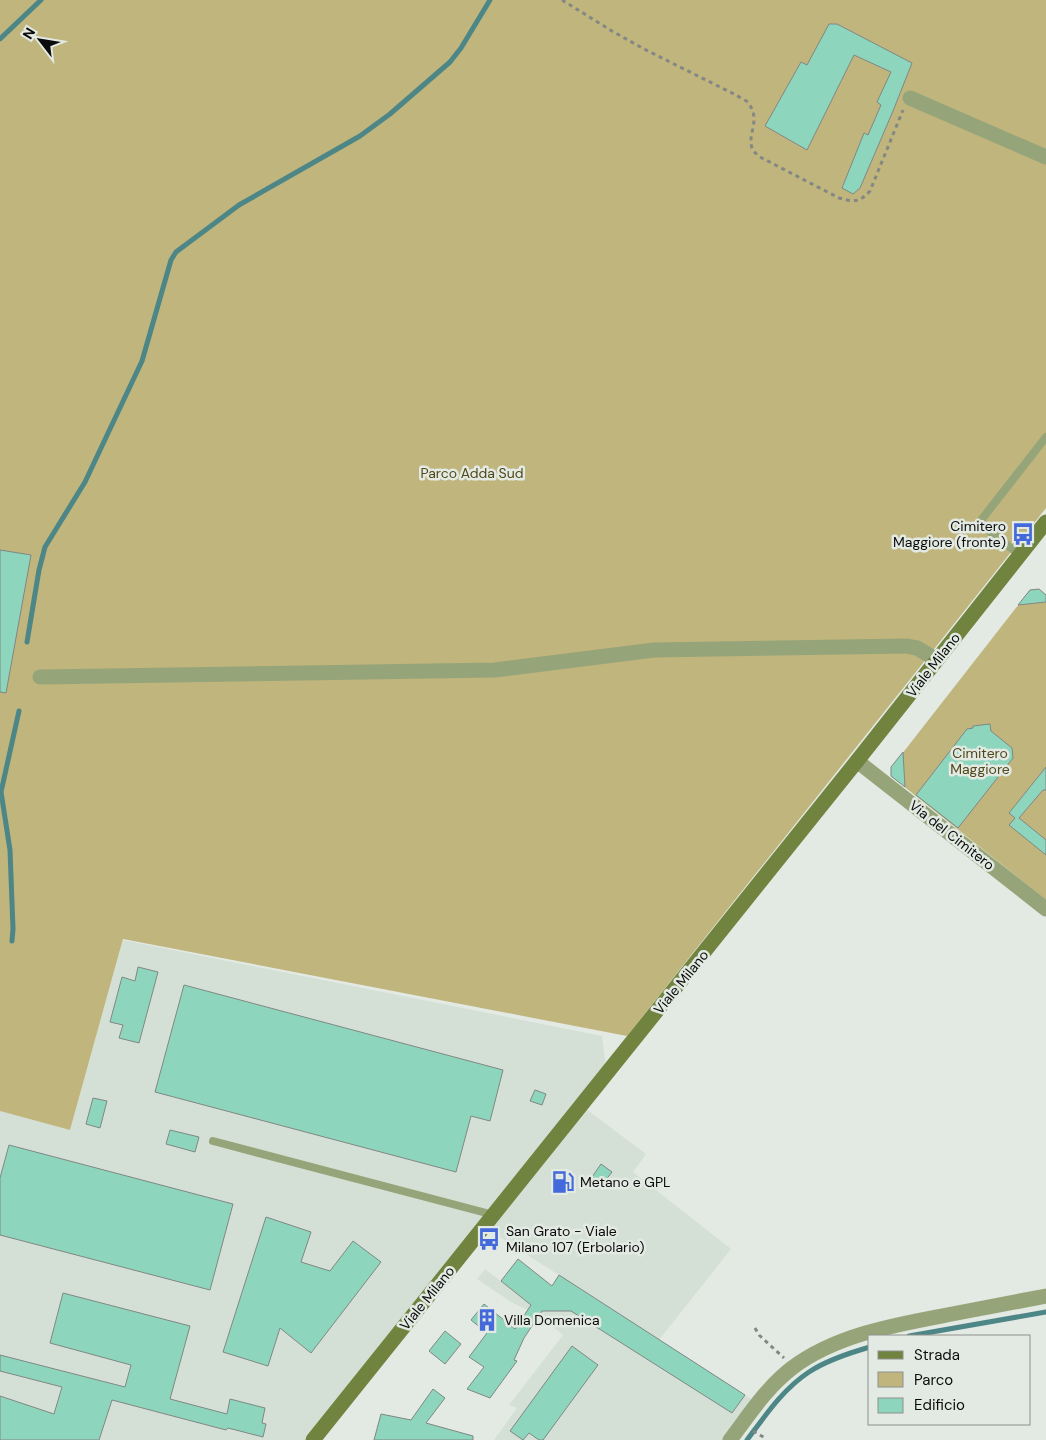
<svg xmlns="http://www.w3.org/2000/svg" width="1046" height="1440" font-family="'DM Sans',sans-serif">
	<rect width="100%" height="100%" fill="#e3e9e3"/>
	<!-- built -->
	<polygon fill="#d4e0d5" points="123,940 602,1036 608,1084 586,1109 646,1154 633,1172 731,1249 659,1340 757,1403 728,1440 494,1440 517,1408 509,1405 563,1335 542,1317 511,1302 477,1279 485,1269 519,1296 546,1311 550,1311 568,1281 484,1227 309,1440 0,1440 0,1111 70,1130"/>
	<!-- green -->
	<g fill="#c0b57d">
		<polygon points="0,0 1046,0 1046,508 627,1036 123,939 70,1130 0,1111"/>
		<polygon points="1039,589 1046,595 1046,900 891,776 891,768 1030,590"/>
	</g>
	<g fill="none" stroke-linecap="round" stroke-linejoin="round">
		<!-- stream -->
		<g stroke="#4d8686" stroke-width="5">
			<polyline points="0,39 41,0"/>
			<polyline points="27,642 39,570 45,547 85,482 142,361 171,260 176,252 239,205 360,136 390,114 450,62 461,48 490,0"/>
			<polyline points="12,941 13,929 10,850 1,792 19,711"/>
			<polyline points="909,1336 1046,1312"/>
			<path d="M 747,1440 C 765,1416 783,1389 809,1372 C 827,1360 849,1353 870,1347"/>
		</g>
	</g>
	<!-- building -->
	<g fill="#8dd6bd" stroke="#808784">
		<polygon points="829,24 837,24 912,63 893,111 860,188 853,194 842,188 864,133 868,135 881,105 877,102 891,72 854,55 807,150 765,126 801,62 807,65"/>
		<polygon points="0,550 31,555 6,693 0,692"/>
		<polygon points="1039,589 1046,595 1046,602 1018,605 1030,590"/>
		<polygon points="990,724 991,731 1012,748 1013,758 958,828 916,795 967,729 973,728 973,726"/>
		<polygon points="903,752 905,787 891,776 891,767"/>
		<polygon points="1046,767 1046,790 1043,790 1019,818 1046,840 1046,855 1009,825 1015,818 1009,813"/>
		<polygon points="138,967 158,972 139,1043 119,1038 123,1025 110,1022 122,977 135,981"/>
		<polygon points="184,985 503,1070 490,1121 471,1116 456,1172 155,1092"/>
		<polygon points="535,1090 546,1094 542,1105 530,1101"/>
		<polygon points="93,1098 107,1101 100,1128 86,1124"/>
		<polygon points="170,1130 199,1137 195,1152 166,1144"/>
		<polygon points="9,1145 233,1204 210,1290 0,1235 0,1178"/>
		<polygon points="601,1164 612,1172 602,1185 592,1177"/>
		<polygon points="266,1217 311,1232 301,1262 330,1271 353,1241 381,1262 311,1353 280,1328 268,1366 223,1352"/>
		<polygon points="518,1259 552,1286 559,1275 745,1395 732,1413 571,1311 542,1311 524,1338 514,1360 517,1361 490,1398 467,1389 484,1367 469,1357 487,1333 471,1320 484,1304 515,1329 531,1305 501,1281"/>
		<polygon points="63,1293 190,1326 170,1399 227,1414 230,1399 265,1408 262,1423 266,1424 263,1437 228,1428 226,1430 112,1400 99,1440 0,1440 0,1396 54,1414 62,1387 0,1371 0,1355 125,1387 131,1365 50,1343"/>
		<polygon points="445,1331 461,1344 445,1364 429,1351"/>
		<polygon points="572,1346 598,1365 543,1440 539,1440 529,1433 523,1440 510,1431"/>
		<polygon points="433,1389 445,1398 426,1423 473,1436 473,1440 374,1440 381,1414 411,1420"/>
	</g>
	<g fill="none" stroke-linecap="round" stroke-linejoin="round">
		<!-- path -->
		<g stroke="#848884" stroke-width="3" stroke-dasharray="4 4" stroke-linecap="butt">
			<path d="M 562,0 L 612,31 L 644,49 L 736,95 C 740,98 747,100 749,104 C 761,121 747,134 752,148 C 753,152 757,154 760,157 L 839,198 C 854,202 859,203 870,191 L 903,110"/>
			<polyline points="755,1328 759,1335 784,1358"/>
			<polyline points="753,1431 765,1438"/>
		</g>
		<!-- lane -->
		<g stroke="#96a579" stroke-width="8">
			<polyline points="1020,555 984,527 981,523 982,519 1046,437"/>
			<polyline points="213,1141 494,1215"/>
		</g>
		<!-- street -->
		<g stroke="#96a579" stroke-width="15">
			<polyline points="910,98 1046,157"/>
			<polyline points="40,677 495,670 654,650 906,646 917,648 937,660"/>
			<polyline points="857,761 1046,909"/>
			<path d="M 730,1440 C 749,1415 766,1388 792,1368 C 837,1334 899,1324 952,1314 C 984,1308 1015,1302 1046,1296"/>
		</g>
		<!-- secondary -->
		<polyline stroke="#708440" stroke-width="15" points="313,1440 857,761 1046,522"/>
	</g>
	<!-- icons -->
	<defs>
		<symbol id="bus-bare" viewBox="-9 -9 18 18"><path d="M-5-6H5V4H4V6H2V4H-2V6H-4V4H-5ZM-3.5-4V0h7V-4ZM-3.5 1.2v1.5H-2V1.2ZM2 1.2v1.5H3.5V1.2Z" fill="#4369db" stroke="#e3e9e3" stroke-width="2.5" paint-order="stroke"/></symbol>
		<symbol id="fuel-bare" viewBox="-9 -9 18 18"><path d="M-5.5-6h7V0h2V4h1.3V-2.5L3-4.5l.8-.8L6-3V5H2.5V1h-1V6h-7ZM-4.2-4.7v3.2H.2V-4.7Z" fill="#4369db" stroke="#e3e9e3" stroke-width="2.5" paint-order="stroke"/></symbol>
		<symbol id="building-bare" viewBox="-9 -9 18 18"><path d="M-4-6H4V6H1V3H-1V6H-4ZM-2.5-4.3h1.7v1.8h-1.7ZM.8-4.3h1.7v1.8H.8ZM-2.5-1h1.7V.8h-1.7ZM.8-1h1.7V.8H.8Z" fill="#4369db" stroke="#e3e9e3" stroke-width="2.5" paint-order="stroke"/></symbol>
	</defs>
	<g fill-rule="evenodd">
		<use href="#bus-bare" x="1007" y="518" width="32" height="32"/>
		<use href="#fuel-bare" x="547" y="1166" width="32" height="32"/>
		<use href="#bus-bare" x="473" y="1223" width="32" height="32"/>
		<use href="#building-bare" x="471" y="1304" width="32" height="32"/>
	</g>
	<g text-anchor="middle" stroke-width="5" stroke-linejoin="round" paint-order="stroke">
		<!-- park labels -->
		<g font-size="14" fill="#514819" stroke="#e3e9e3">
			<text x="472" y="478">Parco Adda Sud</text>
			<text x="980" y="758">Cimitero<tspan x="980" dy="16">Maggiore</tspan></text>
		</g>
		<!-- poi labels -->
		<g font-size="14" fill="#0b0c0b" stroke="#e3e9e3" text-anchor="start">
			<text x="1006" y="531" text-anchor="end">Cimitero<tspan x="1006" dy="16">Maggiore (fronte)</tspan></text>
			<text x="580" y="1187">Metano e GPL</text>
			<text x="506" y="1236">San Grato - Viale<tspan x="506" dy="16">Milano 107 (Erbolario)</tspan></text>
			<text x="504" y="1325">Villa Domenica</text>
		</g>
		<!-- street labels -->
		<g font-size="14" fill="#0b0c0b" stroke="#e3e9e3">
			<text transform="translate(933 665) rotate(-52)" y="5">Viale Milano</text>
			<text transform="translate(952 835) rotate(38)" y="5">Via del Cimitero</text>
			<text transform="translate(681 982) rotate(-51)" y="5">Viale Milano</text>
			<text transform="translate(427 1298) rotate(-51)" y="5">Viale Milano</text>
		</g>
	</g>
	<!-- legend -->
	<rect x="868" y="1335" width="162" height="90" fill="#e3e9e3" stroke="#8d918d"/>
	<rect x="878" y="1351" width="25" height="8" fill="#708440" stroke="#8d918d"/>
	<text x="914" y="1360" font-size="15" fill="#0b0c0b">Strada</text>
	<rect x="878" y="1372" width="25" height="15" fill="#c0b57d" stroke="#8d918d"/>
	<text x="914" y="1385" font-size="15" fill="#0b0c0b">Parco</text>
	<rect x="878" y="1398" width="25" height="15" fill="#8dd6bd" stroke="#8d918d"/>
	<text x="914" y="1410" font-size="15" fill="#0b0c0b">Edificio</text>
	<!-- north arrow -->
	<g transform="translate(40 40) rotate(301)" stroke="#e3e9e3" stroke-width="4" paint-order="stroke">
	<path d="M0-4L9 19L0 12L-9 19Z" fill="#0b0c0b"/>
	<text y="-8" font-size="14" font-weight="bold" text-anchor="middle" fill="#0b0c0b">N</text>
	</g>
</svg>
